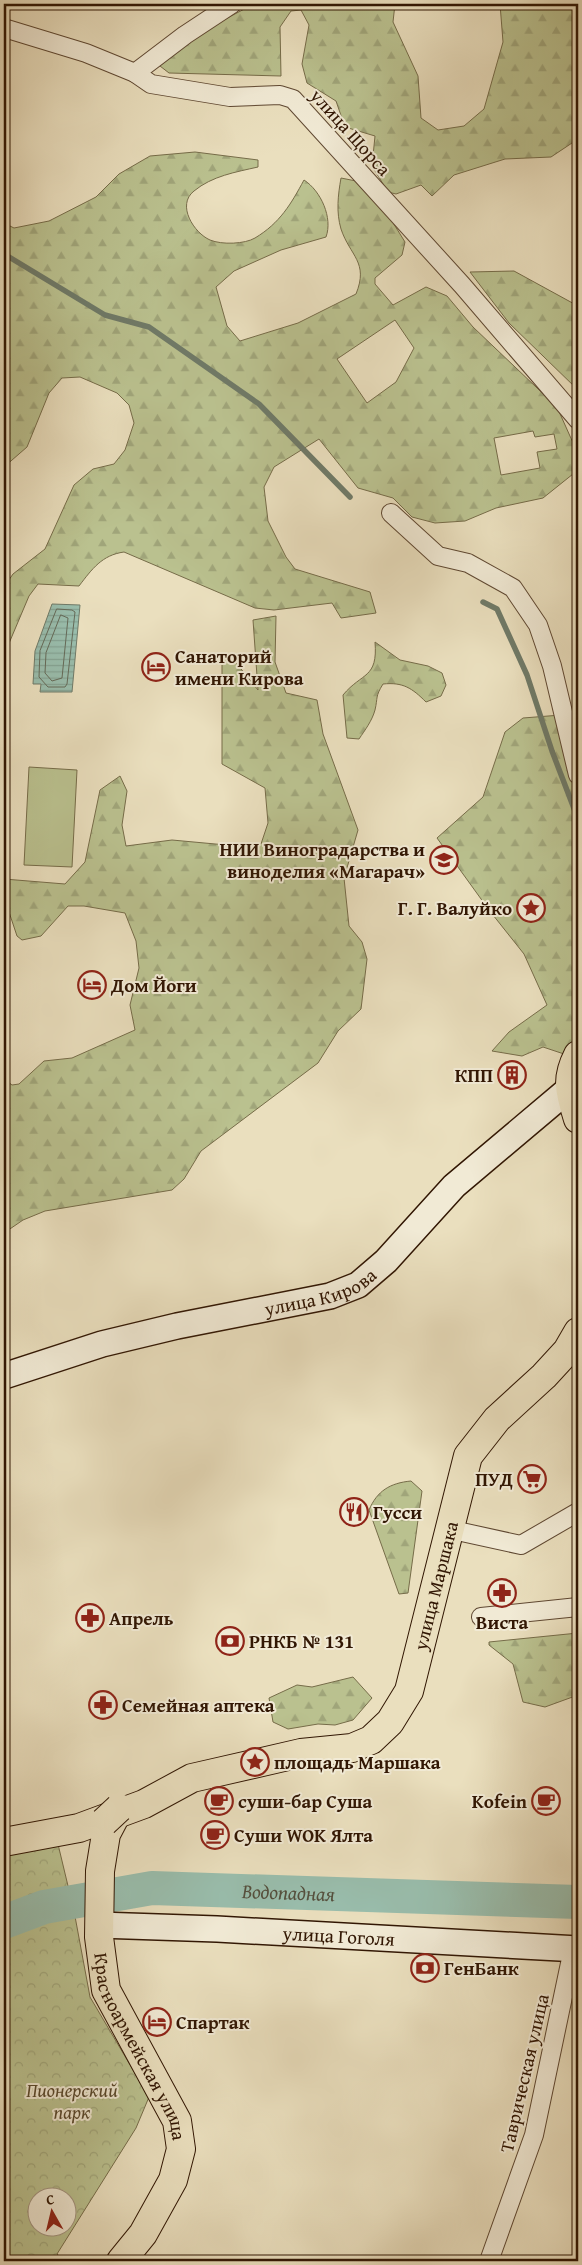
<svg xmlns="http://www.w3.org/2000/svg" width="582" height="2265" font-family="'Gentium Book Plus',serif">
	<defs>
		<pattern id="forest-firs" width="22" height="20" patternUnits="userSpaceOnUse" patternTransform="scale(1.25)"><rect width="22" height="20" fill="#bac18f"/><path d="M5 1l3.5 6h-7zM16 11l3.5 6h-7z" fill="#a0a57a"/></pattern>
		<pattern id="park-crowns" width="20" height="18" patternUnits="userSpaceOnUse" patternTransform="scale(1.25)"><rect width="20" height="18" fill="#bac18f"/><path d="M2 6a3 3 0 1 1 6 0M12 15a3 3 0 1 1 6 0" fill="none" stroke="#a0a57a"/></pattern>
		<pattern id="water-rules" width="6" height="5" patternUnits="userSpaceOnUse" patternTransform="scale(1.25)"><rect width="6" height="5" fill="#99bdac"/><path d="M0 2.5h6" fill="none" stroke="#84a292"/></pattern>
	</defs>
	<rect width="100%" height="100%" fill="#eadfbe"/>
	<filter id="stains"><feTurbulence type="fractalNoise" baseFrequency=".004" numOctaves="4"/><feColorMatrix values="0 0 0 0 .2 0 0 0 0 .09 0 0 0 0 .02 0 0 0 .5 -.17"/></filter>
	<radialGradient id="worn" r=".72"><stop offset=".6" stop-color="#630" stop-opacity="0"/><stop offset="1" stop-color="#630" stop-opacity=".3"/></radialGradient>
	<!-- forest -->
	<g fill="url(#forest-firs)" stroke="#766c49" fill-rule="evenodd">
		<polygon points="254,4 395,4 393,22 418,76 421,118 438,130 464,126 484,109 503,42 500,4 578,4 578,139 551,157 505,159 454,175 432,196 421,185 396,194 388,192 372,166 375,136 345,127 336,101 307,83 302,64 309,25 301,10 291,11 280,27 281,76 169,73 160,66 187,39"/>
		<path d="M 195,152 L 258,160 L 258,167 C 236,172 212,176 194,191 C 176,205 194,233 210,240 C 222,245 245,244 255,238 C 280,223 291,204 304,180 C 321,191 333,218 326,237 L 281,250 L 234,271 L 216,287 L 227,326 L 240,341 L 298,323 L 356,294 C 369,262 350,256 341,229 C 336,212 338,195 341,178 L 356,181 L 382,205 L 405,242 L 402,255 L 375,278 L 375,284 L 393,305 L 426,287 L 447,296 L 473,327 L 557,407 L 578,454 L 578,470 L 543,498 L 496,508 L 465,521 L 435,523 L 412,517 L 393,498 L 358,488 L 319,439 L 274,467 L 264,487 L 268,521 L 286,557 L 295,569 L 370,592 L 376,613 L 341,618 L 332,603 L 274,610 L 255,608 L 124,552 C 102,555 92,569 79,586 L 38,584 L 29,596 L 7,648 L 4,651 L 4,587 L 13,574 L 45,549 L 74,485 L 93,469 L 114,464 L 125,450 L 134,423 L 129,405 L 117,393 L 80,377 L 62,378 L 49,393 L 27,447 L 4,467 L 4,223 L 14,228 L 49,221 L 96,197 L 119,174 L 150,156 ZM 395,320 L 414,348 L 396,382 L 367,403 L 337,359 ZM 533,431 L 535,437 L 554,434 L 557,449 L 537,452 L 540,468 L 501,475 L 494,438 Z"/>
		<polygon points="514,271 578,306 578,390 509,323 470,272"/>
		<polygon points="276,616 275,662 286,693 317,700 323,734 358,830 344,878 349,926 362,942 367,959 361,1009 338,1031 318,1063 201,1151 184,1179 172,1190 45,1211 23,1220 4,1233 4,1079 12,1085 19,1084 44,1061 72,1058 135,1030 130,1005 139,968 136,941 125,913 84,906 68,906 41,936 22,940 17,936 7,906 4,904 4,879 65,884 85,862 100,790 120,776 127,791 122,825 126,846 172,840 237,846 261,844 268,823 265,788 222,764 222,654 229,654 258,690 253,620"/>
		<path d="M 375,642 L 400,660 L 428,666 L 442,673 L 446,685 L 441,696 L 426,702 C 412,688 403,682 383,684 C 375,697 378,697 375,710 C 372,721 365,730 359,739 L 347,738 L 343,695 C 362,672 378,679 375,642 Z"/>
		<polygon points="561,715 578,740 578,1040 570,1056 543,1047 522,1056 492,1051 509,1032 547,1005 524,954 489,910 437,838 483,797 505,732 523,718"/>
		<path d="M 411,1481 L 422,1491 L 408,1593 L 399,1594 L 369,1510 C 377,1491 390,1483 411,1481 Z"/>
		<polygon points="578,1633 578,1695 545,1707 523,1702 513,1664 489,1645 489,1642"/>
		<polygon points="353,1677 372,1698 353,1720 335,1725 318,1724 288,1729 273,1722 269,1698 297,1685 312,1687"/>
	</g>
	<!-- park -->
	<path fill="url(#park-crowns)" stroke="#766c49" fill-rule="evenodd" d="M 57,1840 L 74,1911 L 90,1997 L 149,2097 L 136,2128 L 57,2254 L 65,2261 L 4,2261 L 4,1845 ZM 38,2198 L 68,2198 L 68,2228 L 38,2228 Z"/>
	<!-- pitch -->
	<polygon fill="#bac18f" stroke="#766c49" points="29,767 77,770 72,867 24,865"/>
	<!-- water -->
	<polygon fill="url(#water-rules)" stroke="#6f7a68" points="52,604 80,605 72,692 40,692 41,684 33,684 35,651"/>
	<g fill="none" stroke-linecap="round" stroke-linejoin="round">
		<!-- shore -->
		<g stroke="#656a58" stroke-width="1">
			<polygon points="57,609 72,610 75,612 67,684 65,687 48,687 39,677 40,651"/>
			<polygon points="61,615 68,618 62,678 52,681 45,673 46,653"/>
		</g>
		<!-- stream -->
		<g stroke="#6f7a68" stroke-width="5.5">
			<polyline points="4,254 105,315 149,327 259,404 350,497"/>
			<polyline points="483,602 497,609 527,675 552,751 578,819"/>
		</g>
		<!-- river -->
		<path stroke="#99bdac" stroke-width="34" id="s1" d="M 4,1922 L 44,1907 L 152,1888 L 578,1902"/>
		<defs>
			<g id="minor">
				<polyline points="4,28 86,53 135,73 151,84 230,97 280,95 293,99 462,285 578,420"/>
				<polyline points="135,73 185,35 232,4"/>
				<polyline points="391,513 438,556 468,563 513,588 538,625 552,666 578,775"/>
				<polyline points="448,1529 521,1545 578,1512"/>
				<polyline points="481,1617 578,1607"/>
				<polyline points="489,2261 534,2135 573,1949"/>
			</g>
			<g id="secondary">
				<path id="s2" d="M 4,1376 L 102,1344 L 177,1326 L 330,1296 L 358,1285 L 386,1261 L 454,1186 L 569,1089"/>
				<path id="s3" d="M 99,1925 L 217,1929 L 578,1949"/>
			</g>
			<g id="primary">
				<path d="M 578,1055 C 565,1080 570,1093 578,1119"/>
				<path id="s4" d="M 117,1813 L 106,1834 L 100,1871 L 99,1937 L 106,1990 L 177,2121 L 181,2149 L 173,2180 L 143,2234 L 121,2261"/>
				<path id="s5" d="M 4,1842 L 79,1828 L 144,1804 L 192,1778 L 301,1753 L 352,1748 L 371,1740 L 390,1722 L 409,1691 L 468,1456 L 497,1419 L 544,1376 L 567,1351 L 578,1332"/>
			</g>
		</defs>
		<!-- minor casing -->
		<use href="#minor" stroke="#5f4832" stroke-width="20"/>
		<!-- secondary casing -->
		<use href="#secondary" stroke="#311603" stroke-width="28"/>
		<!-- primary casing -->
		<use href="#primary" stroke="#311603" stroke-width="30"/>
		<!-- minor -->
		<use href="#minor" stroke="#f1ead5" stroke-width="18"/>
		<!-- secondary -->
		<use href="#secondary" stroke="#f1ead5" stroke-width="25"/>
		<!-- primary -->
		<use href="#primary" stroke="#eadfbe" stroke-width="28"/>
		<defs>
			<polyline id="primary-bridge" points="104,1822 119,1808"/>
		</defs>
		<!-- primary-bridge casing -->
		<use href="#primary-bridge" stroke="#311603" stroke-width="30" stroke-linecap="butt"/>
		<!-- primary-bridge -->
		<use href="#primary-bridge" stroke="#eadfbe" stroke-width="28"/>
	</g>
	<!-- icons -->
	<defs>
		<symbol id="hotel-ring" viewBox="-11 -11 22 22"><circle r="9.5" fill="#f1ead5" stroke="#8f2418" stroke-width="1.5"/><path d="M-6-4.5h1.5V1H6V5H4.5V3h-9V5H-6ZM-4 0a1.8 1.8 0 1 1 3.6 0ZM.5 0V-2.5h3Q6-2.5 6 0Z" fill="#8f2418"/></symbol>
		<symbol id="university-ring" viewBox="-11 -11 22 22"><circle r="9.5" fill="#f1ead5" stroke="#8f2418" stroke-width="1.5"/><path d="M0-5L7-2L0 1L-7-2ZM-4 1L0 2.5L4 1V4Q0 6-4 4Z" fill="#8f2418"/></symbol>
		<symbol id="sight-ring" viewBox="-11 -11 22 22"><circle r="9.5" fill="#f1ead5" stroke="#8f2418" stroke-width="1.5"/><path d="M0-6L1.8-2.2L6-1.7L2.9 1.2L3.7 5.4L0 3.3L-3.7 5.4L-2.9 1.2L-6-1.7L-1.8-2.2Z" fill="#8f2418"/></symbol>
		<symbol id="building-ring" viewBox="-11 -11 22 22"><circle r="9.5" fill="#f1ead5" stroke="#8f2418" stroke-width="1.5"/><path d="M-4-6H4V6H1V3H-1V6H-4ZM-2.5-4.3h1.7v1.8h-1.7ZM.8-4.3h1.7v1.8H.8ZM-2.5-1h1.7V.8h-1.7ZM.8-1h1.7V.8H.8Z" fill="#8f2418"/></symbol>
		<symbol id="supermarket-ring" viewBox="-11 -11 22 22"><circle r="9.5" fill="#f1ead5" stroke="#8f2418" stroke-width="1.5"/><path d="M-6-5.5h2.5l.6 2H6L4.5 2H-2.5L-4.4-4H-6ZM-1.5 3.2a1.3 1.3 0 1 0 .1 0ZM3 3.2a1.3 1.3 0 1 0 .1 0Z" fill="#8f2418"/></symbol>
		<symbol id="restaurant-ring" viewBox="-11 -11 22 22"><circle r="9.5" fill="#f1ead5" stroke="#8f2418" stroke-width="1.5"/><path d="M-5-6h1v4h1v-4h1v4h1v-4h1v5L-1.5 .5V6h-2V.5L-5-1ZM5-6V6H3V1.5H1.5Q1.5-4 5-6Z" fill="#8f2418"/></symbol>
		<symbol id="pharmacy-ring" viewBox="-11 -11 22 22"><circle r="9.5" fill="#f1ead5" stroke="#8f2418" stroke-width="1.5"/><path d="M-2-6h4v4h4v4h-4v4h-4v-4h-4v-4h4Z" fill="#8f2418"/></symbol>
		<symbol id="bank-ring" viewBox="-11 -11 22 22"><circle r="9.5" fill="#f1ead5" stroke="#8f2418" stroke-width="1.5"/><path d="M-6-4H6V4H-6ZM0-2.3a2.3 2.3 0 1 0 0 4.6a2.3 2.3 0 1 0 0-4.6Z" fill="#8f2418"/></symbol>
		<symbol id="cafe-ring" viewBox="-11 -11 22 22"><circle r="9.5" fill="#f1ead5" stroke="#8f2418" stroke-width="1.5"/><path d="M-5.5-4.5H6V0H3Q3 3.5 0 3.5H-2.5Q-5.5 3.5-5.5 0ZM3-3.2v2h1.7v-2ZM-6 4.5H4V6H-6Z" fill="#8f2418"/></symbol>
	</defs>
	<g fill-rule="evenodd">
		<use href="#hotel-ring" x="140" y="651" width="32" height="32"/>
		<use href="#university-ring" x="428" y="844" width="32" height="32"/>
		<use href="#sight-ring" x="515" y="892" width="32" height="32"/>
		<use href="#hotel-ring" x="76" y="969" width="32" height="32"/>
		<use href="#building-ring" x="496" y="1059" width="32" height="32"/>
		<use href="#supermarket-ring" x="516" y="1463" width="32" height="32"/>
		<use href="#restaurant-ring" x="338" y="1496" width="32" height="32"/>
		<use href="#pharmacy-ring" x="486" y="1577" width="32" height="32"/>
		<use href="#pharmacy-ring" x="74" y="1602" width="32" height="32"/>
		<use href="#bank-ring" x="214" y="1625" width="32" height="32"/>
		<use href="#pharmacy-ring" x="87" y="1689" width="32" height="32"/>
		<use href="#sight-ring" x="239" y="1746" width="32" height="32"/>
		<use href="#cafe-ring" x="203" y="1785" width="32" height="32"/>
		<use href="#cafe-ring" x="530" y="1785" width="32" height="32"/>
		<use href="#cafe-ring" x="199" y="1819" width="32" height="32"/>
		<use href="#bank-ring" x="409" y="1952" width="32" height="32"/>
		<use href="#hotel-ring" x="141" y="2006" width="32" height="32"/>
	</g>
	<g text-anchor="middle" stroke-width="4" stroke-linejoin="round" paint-order="stroke">
		<!-- street labels -->
		<g font-size="19" fill="#311603" stroke="#f1ead5">
			<text transform="translate(351 132) rotate(48)" y="7">улица Щорса</text>
			<text dy="7" stroke="none"><textPath href="#s2" startOffset="328">улица Кирова</textPath></text>
			<text dy="7" stroke="none"><textPath href="#s5" startOffset="555">улица Маршака</textPath></text>
			<text dy="7" stroke="none"><textPath href="#s3" startOffset="240">улица Гоголя</textPath></text>
			<text dy="7" stroke="none"><textPath href="#s4" startOffset="246">Красноармейская улица</textPath></text>
			<text transform="translate(524 2073) rotate(-77)" y="7">Таврическая улица</text>
		</g>
		<!-- poi labels -->
		<g font-size="19" font-weight="bold" fill="#311603" stroke="#f1ead5" text-anchor="start">
			<text x="175" y="663">Санаторий<tspan x="175" dy="22">имени Кирова</tspan></text>
			<text x="425" y="856" text-anchor="end">НИИ Виноградарства и<tspan x="425" dy="22">виноделия «Магарач»</tspan></text>
			<text x="512" y="915" text-anchor="end">Г. Г. Валуйко</text>
			<text x="111" y="992">Дом Йоги</text>
			<text x="493" y="1082" text-anchor="end">КПП</text>
			<text x="513" y="1486" text-anchor="end">ПУД</text>
			<text x="373" y="1519">Гусси</text>
			<text x="109" y="1625">Апрель</text>
			<text x="502" y="1629" text-anchor="middle">Виста</text>
			<text x="249" y="1648">РНКБ № 131</text>
			<text x="122" y="1712">Семейная аптека</text>
			<text x="274" y="1769">площадь Маршака</text>
			<text x="238" y="1808">суши-бар Суша</text>
			<text x="527" y="1808" text-anchor="end">Kofein</text>
			<text x="234" y="1842">Суши WOK Ялта</text>
			<text x="444" y="1975">ГенБанк</text>
			<text x="176" y="2029">Спартак</text>
		</g>
		<!-- park labels -->
		<g font-size="19" font-style="italic" fill="#5a492d" stroke="#f1ead5">
			<text x="72" y="2097">Пионерский<tspan x="72" dy="22">парк</tspan></text>
		</g>
		<!-- water labels -->
		<g font-size="20" font-style="italic" fill="#55503e" stroke="#f1ead5">
			<text dy="7" stroke="none"><textPath href="#s1" startOffset="289">Водопадная</textPath></text>
		</g>
	</g>
	<!-- margin -->
	<rect width="582" height="2265" fill="none" stroke="#eadfbe" stroke-width="20"/>
	<rect x="5" y="5" width="572" height="2255" fill="none" stroke="#311603" stroke-width="2.5"/>
	<rect x="10" y="10" width="562" height="2245" fill="none" stroke="#311603"/>
	<!-- north arrow -->
	<g transform="translate(52 2212) rotate(352)"><circle r="24" fill="#f1ead5" stroke="#a49581"/>
	<path d="M0-4L9 19L0 12L-9 19Z" fill="#8f2418"/>
	<text y="-8" font-size="14" font-weight="bold" text-anchor="middle" fill="#311603">С</text>
	</g>
	<rect width="100%" height="100%" filter="url(#stains)"/>
	<rect width="100%" height="100%" fill="url(#worn)"/>
</svg>
